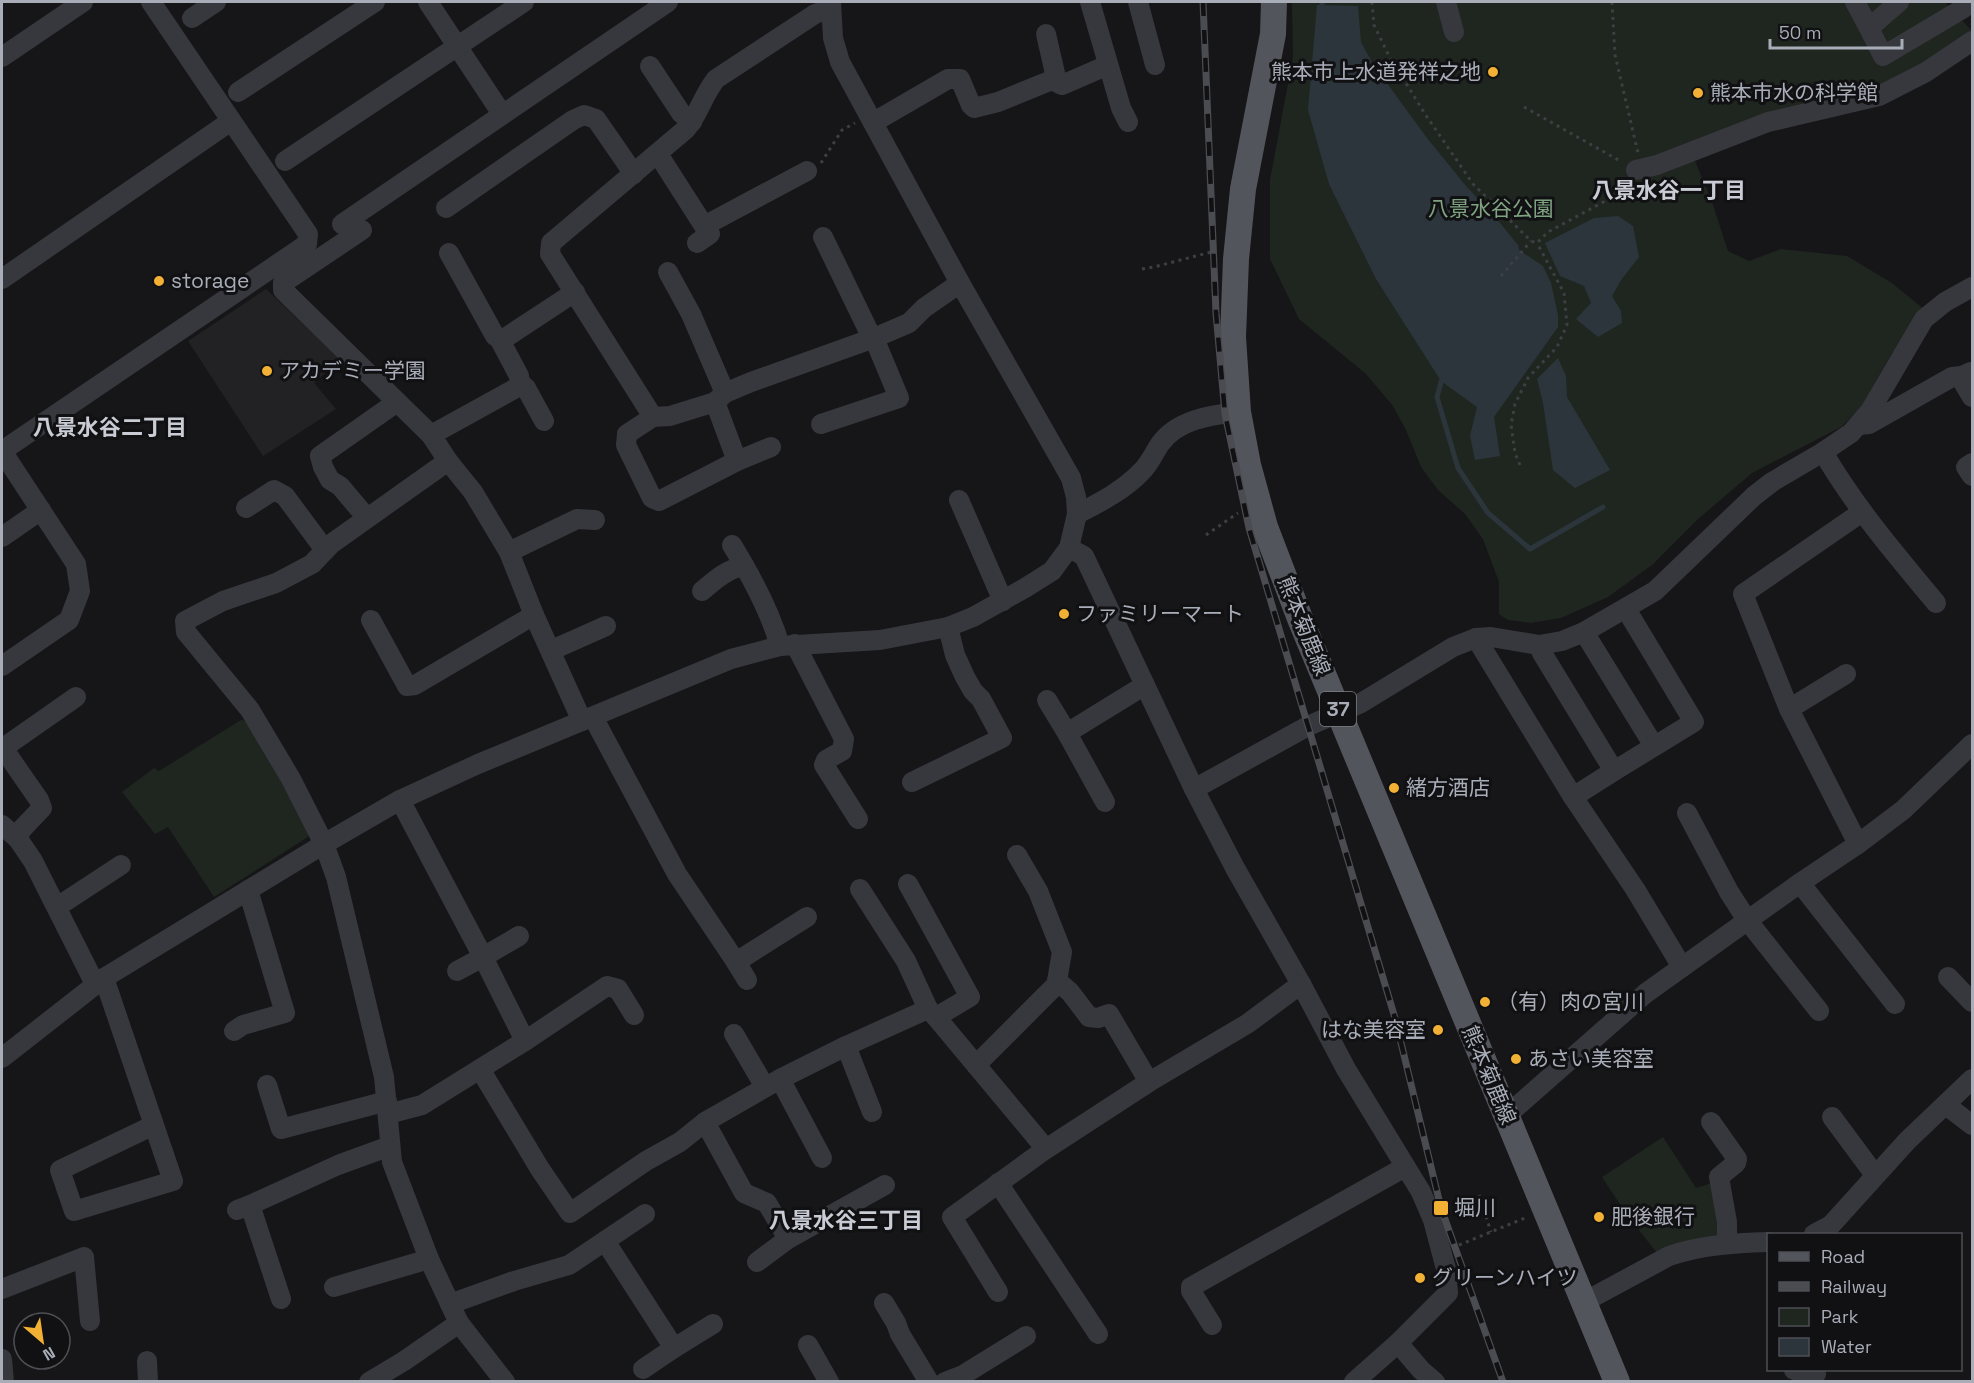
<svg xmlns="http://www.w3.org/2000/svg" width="1974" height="1383" font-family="'Space Grotesk','Noto Sans JP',sans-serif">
	<rect width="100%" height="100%" fill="#161618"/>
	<!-- built -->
	<polygon fill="#222225" points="266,289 340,359 314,383 336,409 263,456 188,341"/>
	<!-- green -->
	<g fill="#1e261f">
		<polygon points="1292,2 1945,2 1972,31 1935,59 1866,96 1688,144 1712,202 1728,251 1749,261 1781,249 1847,256 1892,283 1925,310 1891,355 1861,407 1841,427 1752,473 1697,520 1652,565 1608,597 1561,618 1531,623 1508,620 1499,614 1499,582 1483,539 1465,514 1438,490 1421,467 1406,430 1393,406 1366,374 1299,319 1270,259 1270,180 1293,57"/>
		<polygon points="241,720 250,721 309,832 308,837 214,897 168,827 155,834 122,792 154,768 159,771"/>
		<polygon points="1663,1137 1696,1188 1712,1183 1721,1219 1717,1239 1658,1254 1627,1215 1602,1177"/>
	</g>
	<!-- water -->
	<g fill="#2c353c">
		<polygon points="1317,5 1358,6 1361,42 1373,64 1427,138 1466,186 1496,218 1518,245 1519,250 1543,266 1551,283 1558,315 1558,327 1494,417 1500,456 1475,460 1470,436 1477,407 1441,381 1376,279 1329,184 1308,110"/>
		<polygon points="1618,216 1633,226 1639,257 1621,280 1612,296 1621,311 1622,323 1598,337 1576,319 1591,303 1584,286 1560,276 1545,243 1594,218"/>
		<polygon points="1558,358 1566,376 1567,397 1610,470 1575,488 1553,470 1543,403 1537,379"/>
	</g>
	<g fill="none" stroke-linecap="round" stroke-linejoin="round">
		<!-- stream -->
		<g stroke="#2c353c" stroke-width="5">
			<polyline points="1319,12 1323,2"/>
			<polyline points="1443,375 1437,397 1458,468 1488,513 1530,549 1603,507"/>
		</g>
		<!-- path -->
		<g stroke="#3d3f44" stroke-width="3" stroke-dasharray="3 4.5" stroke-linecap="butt">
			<polyline points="1372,2 1374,25 1388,54 1425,114 1473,184 1531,241 1537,243 1548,232 1620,193 1627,186"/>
			<polyline points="1612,2 1615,55 1638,153"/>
			<polyline points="1524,107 1622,162"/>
			<polyline points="821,163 842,130 855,123"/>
			<polyline points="1142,269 1154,267 1215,251"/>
			<polyline points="1501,276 1531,241"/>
			<polyline points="1520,465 1515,453 1511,425 1515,404 1528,378 1557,347 1567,325 1564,293 1537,243"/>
			<polyline points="1206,535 1238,513"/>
			<polyline points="1479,1195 1491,1232"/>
			<polyline points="1459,1245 1525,1218"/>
		</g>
		<!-- minor -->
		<g stroke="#37383d" stroke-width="20">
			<polyline points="428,2 502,114"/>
			<polyline points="1090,2 1121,108 1128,122"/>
			<polyline points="1138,2 1155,65"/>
			<polyline points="1446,2 1454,32"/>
			<polyline points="1855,2 1869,28"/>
			<polyline points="1899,2 1869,28 1883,56 1964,8"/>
			<path d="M 831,8 L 815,14 L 716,79 C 703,95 699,114 686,129 L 551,243 L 550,254 L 653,417 L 670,416 L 715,402 L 725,393 L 751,382 L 874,338 L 909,323 L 924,308 L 960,283"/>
			<polyline points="192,18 216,2"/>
			<polyline points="1046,34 1057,82"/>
			<polyline points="2,57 83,2"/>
			<polyline points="650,66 681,113 692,122"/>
			<polyline points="238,92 375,2"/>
			<polyline points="874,122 948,79 960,79 971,105 974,108 998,102 1052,80 1062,85 1108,65"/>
			<polyline points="658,154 704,226 807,171"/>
			<polyline points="285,161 524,2"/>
			<polyline points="1636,170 1657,165 1768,122 1879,96 1926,72 1972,41"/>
			<polyline points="446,208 573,120 584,115 596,119 634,174"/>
			<polyline points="342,224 668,2"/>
			<polyline points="362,230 283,283 283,290 431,435 448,461 473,492 509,552 534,615 582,721"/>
			<polyline points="823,237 872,338"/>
			<polyline points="697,243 710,234 704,226"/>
			<polyline points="449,253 495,336 502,340"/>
			<polyline points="668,272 691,314 725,393"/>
			<polyline points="2,279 231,121"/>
			<polyline points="1971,372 1962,376 1963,382 1972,397"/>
			<polyline points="520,383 526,388 544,421"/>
			<polyline points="653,417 627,434 626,445 652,498 659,501 737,461 715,402"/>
			<polyline points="821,424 899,398 874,338"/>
			<polyline points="1859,425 1869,424 1952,377 1962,376 1972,378"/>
			<polyline points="431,435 516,388 520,383 519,376 501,342 502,340 575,292"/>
			<polyline points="2,451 307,244 308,234 151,2"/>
			<polyline points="2,451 76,564 80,591 69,620 2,666"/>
			<path d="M 1823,452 C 1855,507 1896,555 1936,603"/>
			<polyline points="737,461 771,447"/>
			<polyline points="1972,463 1966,467 1972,476"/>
			<polyline points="959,500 1003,601"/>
			<polyline points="246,508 274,490 285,496 325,550"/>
			<path d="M 1077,514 C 1101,502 1124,490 1142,471 C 1150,463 1154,453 1160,444 C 1177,420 1210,415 1238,412"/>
			<polyline points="367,518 340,486 330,480 323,467 320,456 397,402"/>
			<polyline points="2,537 41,510"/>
			<path d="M 732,545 C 751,576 770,611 780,646"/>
			<polyline points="1069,548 1084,556 1194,789 1235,868 1301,984 1346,1069 1421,1192 1433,1220 1446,1269 1448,1293 1398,1343 1354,1382"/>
			<polyline points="509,552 577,519 595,520"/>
			<path d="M 702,591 C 715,580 727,569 744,566"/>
			<polyline points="371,620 407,686 415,685 534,615"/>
			<polyline points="1584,632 1654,746"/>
			<polyline points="1476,638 1573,797 1635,889 1682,967"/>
			<polyline points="795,644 844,739 842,751 826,760 824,765 858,819"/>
			<polyline points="1539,645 1542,653 1614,771 1573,797"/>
			<polyline points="552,650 606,626"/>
			<polyline points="1846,674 1789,709 1743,594 1862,512"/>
			<polyline points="1047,700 1067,733 1145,685"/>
			<polyline points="1789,709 1858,844"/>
			<polyline points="593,717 677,874 736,962"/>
			<polyline points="1067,733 1105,802"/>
			<polyline points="1614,771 1694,722 1626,609"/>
			<polyline points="912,782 1002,738 981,699 973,691 965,677 955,655 948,627"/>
			<polyline points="1194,789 1308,726 1361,703 1453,647 1476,638 1491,637 1539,645 1562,641 1584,632 1655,591 1754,496 1772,482 1823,452 1851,433 1870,411 1924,319 1945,302 1972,287"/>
			<polyline points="400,800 483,957 457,971"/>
			<polyline points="1687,813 1729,892 1747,920 1819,1011"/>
			<polyline points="2,825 18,839 33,861 95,984"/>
			<polyline points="18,839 21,830 42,808 39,800 3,748 76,697"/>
			<polyline points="1800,883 1895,1004"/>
			<polyline points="908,884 970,997 936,1017"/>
			<polyline points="860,889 906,961 928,1009"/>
			<polyline points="57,907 121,865"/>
			<polyline points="519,936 483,957 525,1041"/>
			<polyline points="1948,977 1972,1002"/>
			<polyline points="104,978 173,1181 74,1211 60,1170 154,1125"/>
			<polyline points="747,980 736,962 807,917"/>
			<polyline points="1057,981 1070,992 1089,1017 1098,1018 1109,1014 1149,1082"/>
			<polyline points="234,1031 243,1025 285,1013 248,890"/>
			<polyline points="734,1034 765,1087"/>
			<polyline points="846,1046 872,1112"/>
			<polyline points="2,1058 104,978 324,844 400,800 478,764 731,659 780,646 880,640 948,627 973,617 1025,588 1052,571 1069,548 1077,514 1076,497 1071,478 960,283 840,62 833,38 831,2"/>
			<polyline points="976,1065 1056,985 1057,981 1062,952 1038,891 1017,855"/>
			<polyline points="480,1069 525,1041 607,986 618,989 634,1015"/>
			<polyline points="780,1079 822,1158"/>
			<polyline points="267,1085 281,1129 387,1101"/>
			<polyline points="1946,1105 1972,1125"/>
			<polyline points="388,1114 422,1105 480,1069 540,1169 570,1213 646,1161 680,1142 705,1122"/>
			<polyline points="1506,1116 1646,993 1800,883 1858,844 1903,810 1972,744"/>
			<polyline points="1832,1117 1875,1175"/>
			<polyline points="1711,1122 1737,1159 1736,1163 1719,1177 1727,1222 1727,1244"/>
			<polyline points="998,1183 1098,1334"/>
			<polyline points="250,1205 338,1165 390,1146"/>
			<polyline points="237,1210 250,1205 281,1299"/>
			<polyline points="1814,1234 1831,1225 1907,1141 1972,1079"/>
			<polyline points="788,1239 767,1203 744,1193 705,1122 780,1079 846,1046 928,1009 936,1017 1046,1149"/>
			<polyline points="605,1241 674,1348 713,1324"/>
			<polyline points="757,1262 788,1239 885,1185"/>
			<polyline points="334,1287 429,1259"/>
			<polyline points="2,1289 84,1257 90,1321"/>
			<polyline points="998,1292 952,1217 1046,1149 1149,1082 1247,1024 1301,984"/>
			<path d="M 1584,1302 L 1669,1256 C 1701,1245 1735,1243 1768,1242"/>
			<polyline points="884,1303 896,1323 900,1334 929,1382"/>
			<polyline points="450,1304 514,1281 569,1265 645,1214"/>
			<polyline points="459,1323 505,1382"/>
			<polyline points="1212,1325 1191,1291 1191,1287 1405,1167"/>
			<polyline points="1398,1343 1421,1370 1435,1382"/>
			<polyline points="808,1345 829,1382"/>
			<polyline points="2,1359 4,1382"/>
			<polyline points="147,1361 148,1382"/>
			<polyline points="643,1369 674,1348"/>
			<polyline points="1794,1370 1816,1374"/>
			<polyline points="369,1382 404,1361 459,1323 429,1259 392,1162 384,1077 336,877 324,844 291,779 250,710 186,632 185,621 223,601 276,583 312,564 331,544 448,461"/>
			<polyline points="945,1382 963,1375 1026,1336"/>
		</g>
		<!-- major -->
		<polyline stroke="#53555c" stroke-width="26" points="1274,2 1273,34 1243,189 1236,259 1233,337 1238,412 1248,465 1265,527 1301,621 1617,1382"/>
		<defs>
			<polyline id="rail" points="1203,2 1216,313 1225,414 1249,528 1395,1018 1441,1208 1503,1382"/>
		</defs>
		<!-- rail casing -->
		<use href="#rail" stroke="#4a4c52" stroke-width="7"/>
		<!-- rail -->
		<use href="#rail" stroke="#111113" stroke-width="4.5" stroke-dasharray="14" stroke-linecap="butt"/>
	</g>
	<!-- markers -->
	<g fill="#f2b134" stroke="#111113" stroke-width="2">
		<circle cx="1493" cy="72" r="6"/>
		<circle cx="1698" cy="93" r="6"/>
		<circle cx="159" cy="281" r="6"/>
		<circle cx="267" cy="371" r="6"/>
		<circle cx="1064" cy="614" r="6"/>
		<circle cx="1394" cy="788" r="6"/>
		<circle cx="1485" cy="1002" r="6"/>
		<circle cx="1438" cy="1030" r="6"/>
		<circle cx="1516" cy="1059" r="6"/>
		<rect x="1433" y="1200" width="16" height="16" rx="3"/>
		<circle cx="1599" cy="1217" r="6"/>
		<circle cx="1420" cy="1278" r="6"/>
	</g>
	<g text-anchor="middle" stroke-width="6" stroke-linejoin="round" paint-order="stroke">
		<!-- shield labels -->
		<rect fill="#111113" stroke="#7b7e86" stroke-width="1.5" x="1320" y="692" width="36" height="34" rx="4.5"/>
		<g font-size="20" font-weight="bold" fill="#a8adb8">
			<text x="1338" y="716">37</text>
		</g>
		<!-- poi labels -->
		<g font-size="21" fill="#a8adb8" stroke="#111113" text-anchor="start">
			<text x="1481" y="79" text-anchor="end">熊本市上水道発祥之地</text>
			<text x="1710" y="100">熊本市水の科学館</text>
			<text x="171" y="288">storage</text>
			<text x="279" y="378">アカデミー学園</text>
			<text x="1076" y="621">ファミリーマート</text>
			<text x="1406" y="795">緒方酒店</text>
			<text x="1497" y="1009">（有）肉の宮川</text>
			<text x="1426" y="1037" text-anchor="end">はな美容室</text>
			<text x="1528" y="1066">あさい美容室</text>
			<text x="1454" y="1215">堀川</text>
			<text x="1611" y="1224">肥後銀行</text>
			<text x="1432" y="1285">グリーンハイツ</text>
		</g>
		<!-- park labels -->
		<g font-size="21" fill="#7fa381" stroke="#111113">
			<text x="1491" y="216">八景水谷公園</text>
		</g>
		<!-- street labels -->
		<g font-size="21" fill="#a8adb8" stroke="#111113">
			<text transform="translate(1304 626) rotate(68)" y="7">熊本菊鹿線</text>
			<text transform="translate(1489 1075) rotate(67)" y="7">熊本菊鹿線</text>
		</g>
		<!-- neighbourhood labels -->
		<g font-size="22" font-weight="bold" fill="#c9ccd4" stroke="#111113">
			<text x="1669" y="198">八景水谷一丁目</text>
			<text x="110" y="435">八景水谷二丁目</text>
			<text x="846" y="1228">八景水谷三丁目</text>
		</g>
	</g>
	<!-- border -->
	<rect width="1974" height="1383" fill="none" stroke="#a8adb8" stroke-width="6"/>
	<!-- legend -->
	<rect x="1767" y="1233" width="195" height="138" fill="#111113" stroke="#4d4f55" stroke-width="1.5"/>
	<rect x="1779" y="1252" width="30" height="9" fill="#53555c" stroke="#4d4f55" stroke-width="1.5"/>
	<text x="1821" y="1263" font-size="18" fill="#a8adb8">Road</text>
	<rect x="1779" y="1282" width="30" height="9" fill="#4a4c52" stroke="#4d4f55" stroke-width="1.5"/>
	<text x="1821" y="1293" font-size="18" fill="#a8adb8">Railway</text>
	<rect x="1779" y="1308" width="30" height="18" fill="#1e261f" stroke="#4d4f55" stroke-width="1.5"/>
	<text x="1821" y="1323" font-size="18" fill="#a8adb8">Park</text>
	<rect x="1779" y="1338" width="30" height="18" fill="#2c353c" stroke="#4d4f55" stroke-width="1.5"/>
	<text x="1821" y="1353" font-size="18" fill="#a8adb8">Water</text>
	<!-- north arrow -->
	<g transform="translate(42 1341) rotate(151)"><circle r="28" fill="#111113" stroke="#4d4f55" stroke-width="1.5"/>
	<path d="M0-4.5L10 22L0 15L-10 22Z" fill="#f2b134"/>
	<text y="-9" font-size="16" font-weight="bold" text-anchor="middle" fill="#a8adb8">N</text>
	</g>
	<!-- scale -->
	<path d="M1770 39v9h132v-9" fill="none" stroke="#a8adb8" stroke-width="3"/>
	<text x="1779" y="39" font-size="18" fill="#a8adb8" stroke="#111113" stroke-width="4.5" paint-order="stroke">50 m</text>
</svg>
